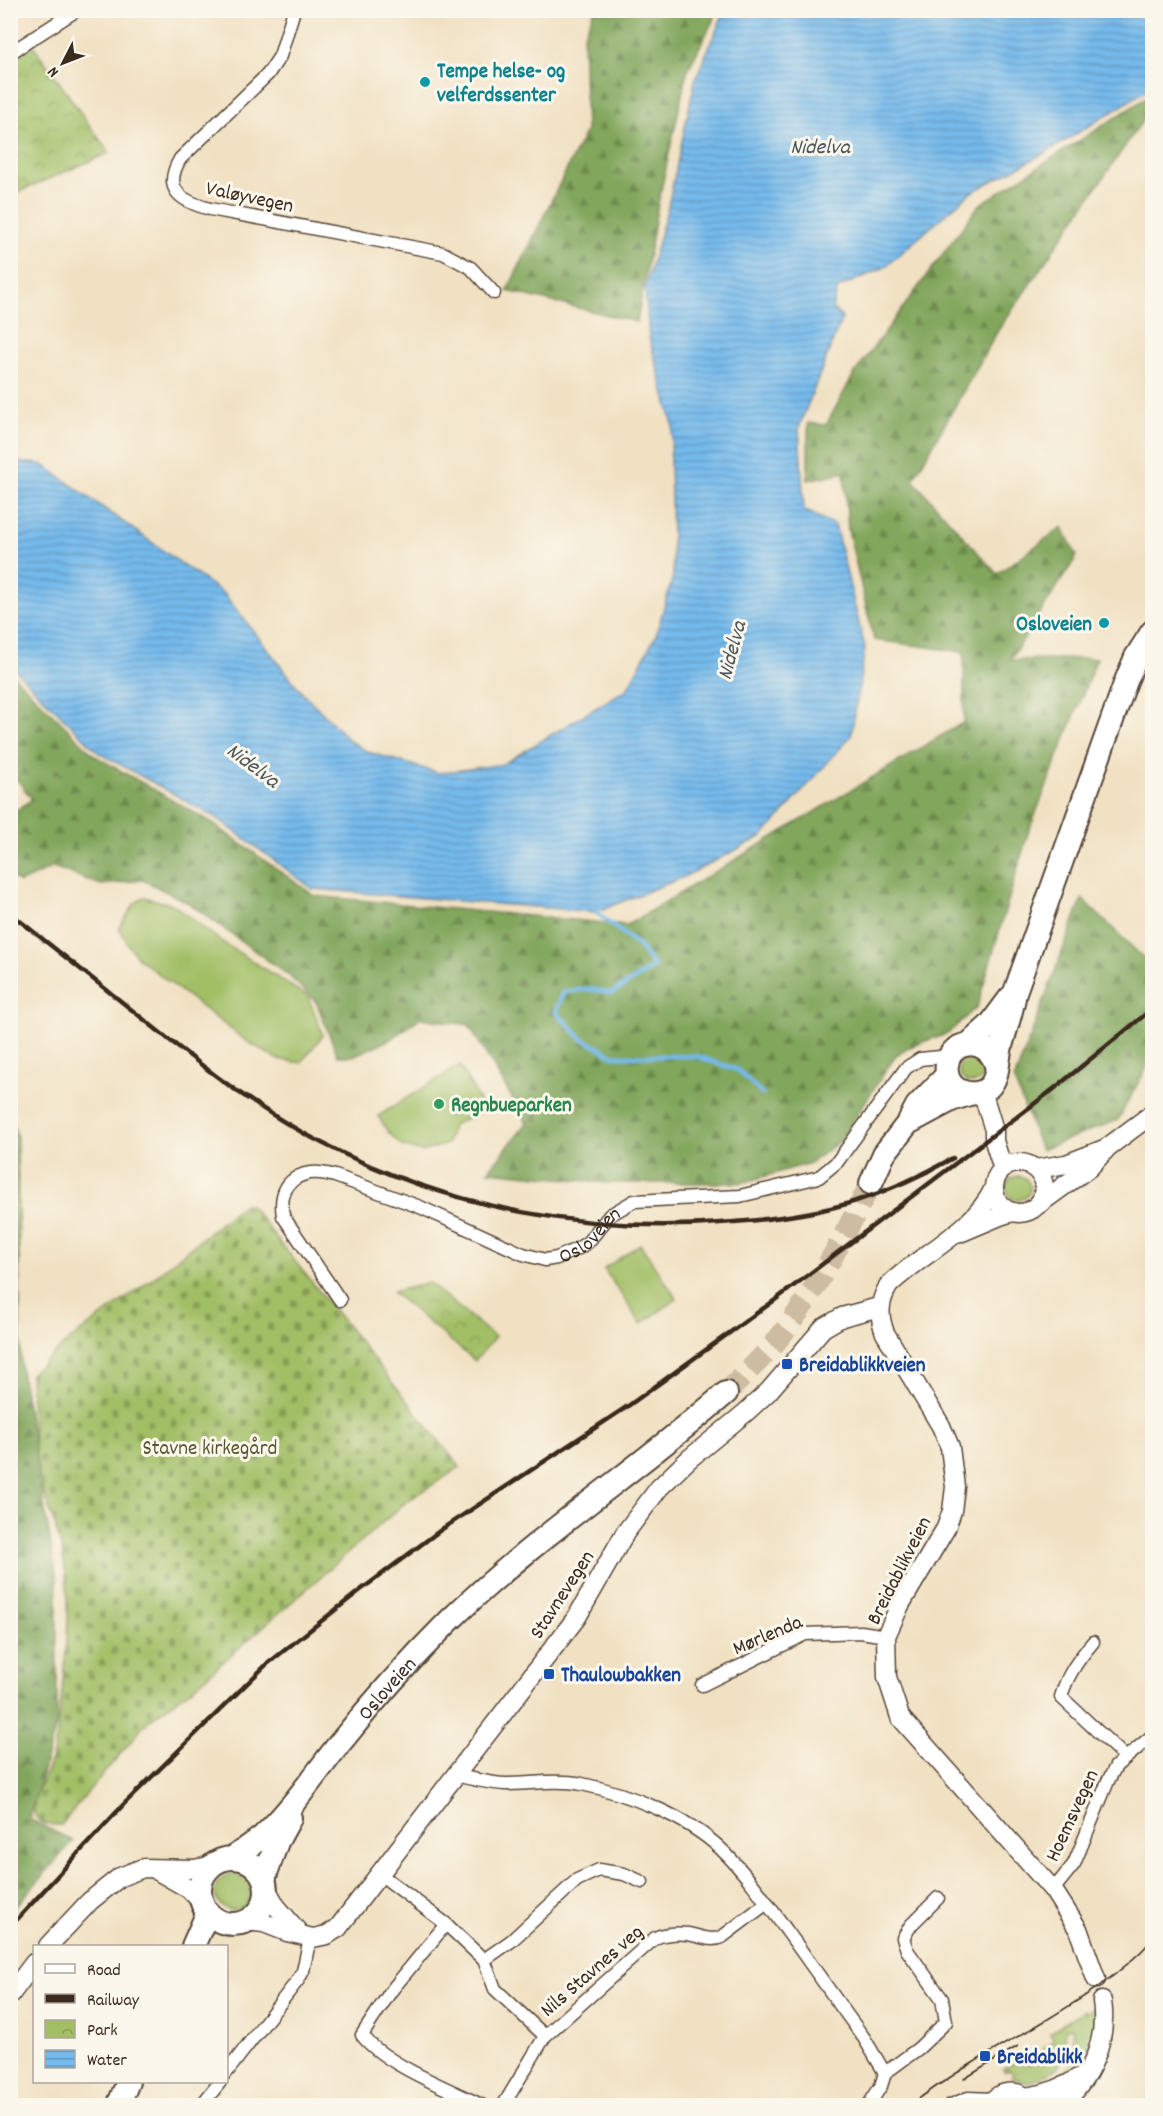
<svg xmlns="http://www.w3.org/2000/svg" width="1163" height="2116" font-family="Dekko,sans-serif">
	<defs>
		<pattern id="forest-firs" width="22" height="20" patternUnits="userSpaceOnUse" patternTransform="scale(1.5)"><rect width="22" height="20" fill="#81a65b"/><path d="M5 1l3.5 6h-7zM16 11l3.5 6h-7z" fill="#6b874b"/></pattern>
		<pattern id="cemetery-stones" width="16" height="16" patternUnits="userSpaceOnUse" patternTransform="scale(1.5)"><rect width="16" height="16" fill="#a2bf66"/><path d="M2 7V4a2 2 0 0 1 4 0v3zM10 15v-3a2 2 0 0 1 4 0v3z" fill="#859b53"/></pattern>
		<pattern id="park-crowns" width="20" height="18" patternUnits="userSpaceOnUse" patternTransform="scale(1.5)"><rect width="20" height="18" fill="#a2bf66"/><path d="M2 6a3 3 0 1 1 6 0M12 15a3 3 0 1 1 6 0" fill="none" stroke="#859b53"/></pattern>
		<pattern id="water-rules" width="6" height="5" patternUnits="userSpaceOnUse" patternTransform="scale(1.5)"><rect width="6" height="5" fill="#75baec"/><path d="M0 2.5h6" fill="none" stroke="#6197bf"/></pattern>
	</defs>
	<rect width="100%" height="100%" fill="#fbf7ec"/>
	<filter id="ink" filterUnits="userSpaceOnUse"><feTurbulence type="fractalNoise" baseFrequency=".0167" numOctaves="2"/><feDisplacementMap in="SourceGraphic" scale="12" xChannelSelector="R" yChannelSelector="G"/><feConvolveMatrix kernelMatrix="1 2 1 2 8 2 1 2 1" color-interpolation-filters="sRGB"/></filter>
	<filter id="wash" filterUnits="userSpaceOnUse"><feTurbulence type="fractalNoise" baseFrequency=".008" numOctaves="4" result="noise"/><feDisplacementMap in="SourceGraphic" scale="24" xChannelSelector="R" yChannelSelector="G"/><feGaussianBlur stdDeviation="1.35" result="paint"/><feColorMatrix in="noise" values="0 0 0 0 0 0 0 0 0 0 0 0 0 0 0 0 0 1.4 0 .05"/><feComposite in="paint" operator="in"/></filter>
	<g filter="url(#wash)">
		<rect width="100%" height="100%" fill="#f1e1c3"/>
		<!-- green -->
		<g fill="#a2bf66" stroke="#6e7442" stroke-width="1.5">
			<polygon points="144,897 174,905 222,942 307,996 314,1011 323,1035 301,1063 277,1059 246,1041 139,959 129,946 119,928 134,904"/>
			<circle cx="972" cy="1070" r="13"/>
			<polygon points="460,1065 484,1110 453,1125 447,1144 422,1152 402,1146 388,1132 378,1116"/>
			<circle cx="1018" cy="1188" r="12"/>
			<polygon points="640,1244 677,1299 641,1324 604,1269"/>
			<circle cx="233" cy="1892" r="18"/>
			<path d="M 1095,2006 C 1098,2037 1084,2064 1059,2082 C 1060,2075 1065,2072 1069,2066 C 1075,2054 1074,2040 1072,2027 L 1065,2029 C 1068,2066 1060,2071 1026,2083 L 1012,2076 L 1013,2073 L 1008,2070 L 1005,2072 L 1003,2070 L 1004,2068 L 1014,2062 L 1032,2064 L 1044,2047 L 1054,2040 L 1050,2033 L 1084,2010 L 1086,2013 Z"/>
		</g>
		<!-- forest -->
		<g fill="url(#forest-firs)" stroke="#5e683c" stroke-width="1.5">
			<polygon points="594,11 718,11 687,72 658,204 637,322 507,291 586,130 583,37"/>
			<polygon points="1152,94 1152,107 999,329 913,480 997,574 1062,527 1077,556 1010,660 1097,658 1028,833 977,1007 947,1034 916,1044 896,1055 839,1142 810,1163 742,1183 607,1183 488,1171 527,1123 469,1025 420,1018 391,1039 353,1056 338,1056 316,1002 288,975 187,902 143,880 101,885 53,867 19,883 11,875 11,814 32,799 11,772 11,673 95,756 209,821 315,896 627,925 964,722 964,652 874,640 848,530 844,472 808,480 808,423 826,425 854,374 979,205"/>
			<polygon points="1082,899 1152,966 1152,1061 1147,1067 1118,1120 1041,1150 1014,1080"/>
			<polygon points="10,1112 17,1137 21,1371 57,1580 57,1722 29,1819 73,1841 11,1912"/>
		</g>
		<!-- cemetery -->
		<path fill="url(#cemetery-stones)" stroke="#6e7442" stroke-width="1.5" d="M 244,1204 L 250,1205 L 460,1467 L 406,1502 L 198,1684 L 147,1722 L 61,1825 C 8,1828 48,1777 53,1754 C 58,1736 59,1717 61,1699 C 65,1658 71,1618 66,1576 C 64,1559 60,1539 54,1523 C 50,1508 43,1494 40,1479 C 32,1445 32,1409 30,1374 L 71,1339 L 152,1279 Z"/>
		<!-- park -->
		<g fill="url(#park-crowns)" stroke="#6e7442" stroke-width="1.5">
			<polygon points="33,45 109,153 11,195 11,60"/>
			<polygon points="429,1283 495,1337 475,1361 392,1292"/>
		</g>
		<!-- water -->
		<polygon fill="url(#water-rules)" stroke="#587285" stroke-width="1.5" points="725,10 1152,11 1152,87 1050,150 970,193 885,267 838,288 832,308 842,318 799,427 804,510 835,525 865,648 851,736 763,836 684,877 596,912 313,889 215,817 99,753 11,666 11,462 42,464 224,594 300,690 350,741 368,752 439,773 503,764 627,689 656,635 673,576 670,463 673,425 649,337 645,287 668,207 695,80"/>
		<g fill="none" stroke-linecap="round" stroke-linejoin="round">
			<!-- stream -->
			<polyline stroke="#75baec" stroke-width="4.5" points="596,912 640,947 654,967 612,993 588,989 563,992 556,1012 581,1038 614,1056 696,1056 738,1070 762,1094"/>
		</g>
	</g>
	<g filter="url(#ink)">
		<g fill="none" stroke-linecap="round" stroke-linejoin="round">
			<!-- highway-tunnel -->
			<path stroke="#cdbca2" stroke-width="22" stroke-dasharray="22 11" stroke-linecap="butt" d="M 726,1393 C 742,1377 759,1361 774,1344 C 814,1296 843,1238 871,1183"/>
			<defs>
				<g id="street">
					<path d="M 294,10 L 280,56 L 268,74 L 180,159 C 162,190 181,201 210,209 L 443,253 L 471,268 L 494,293"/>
					<polyline points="10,53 77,10"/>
					<path id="s1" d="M 340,1300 L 283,1216 C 277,1180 303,1166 335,1176 L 420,1207 L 523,1254 L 545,1260 L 557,1258 L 579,1248 L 588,1242 L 610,1215 L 634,1201 L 740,1196 L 819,1177 L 837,1162 L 906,1068 L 920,1059 L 950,1056"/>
					<path d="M 1093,1642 C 1078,1660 1067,1675 1061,1697 L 1125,1757"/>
					<polyline points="702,1685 805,1634 861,1632 886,1636"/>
					<path d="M 455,1775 C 472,1779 488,1783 505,1784 C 530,1784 557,1779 582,1784 C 629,1794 686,1816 721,1849 C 746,1873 767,1903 787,1931 C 813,1967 838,2003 864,2038 L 885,2073 L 881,2086 L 868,2106"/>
					<polyline points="380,1874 446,1924 484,1960 495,1989 545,2036"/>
					<polyline points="1053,1890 1074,1864 1108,1781 1116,1766 1152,1736"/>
					<path d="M 446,1924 L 391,1991 L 362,2035 C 384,2064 449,2089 483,2106"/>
					<polyline points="484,1960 511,1941 577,1880 599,1870 624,1874 642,1882"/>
					<polyline points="226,2073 298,1980 303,1971 310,1938"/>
					<polyline points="885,2073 919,2048 946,2022 942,1999 907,1950 903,1938 911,1925 938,1898"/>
					<polyline points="201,2106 220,2082"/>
					<path d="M 503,2106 L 545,2036 L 655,1938 C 666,1933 677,1933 688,1934 C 700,1936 710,1942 722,1937 L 767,1903"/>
					<polyline points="949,2106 968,2098 993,2099"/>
				</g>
				<g id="secondary">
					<polyline points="982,1091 994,1130 994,1141 1003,1169"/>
					<circle cx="1019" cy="1188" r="25"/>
					<polyline points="1036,1169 1066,1164 1104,1149"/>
					<path d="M 994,1188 C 974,1231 922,1253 889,1285 C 879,1301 878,1315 885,1333 L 941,1426 L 950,1447 L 955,1487 L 952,1511 L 946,1528 L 900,1605 L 886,1636 L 887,1677 L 900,1717 L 1053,1890 L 1078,1929 L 1096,1979"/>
					<polyline points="1039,1204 1090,1167 1108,1147 1152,1114"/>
					<polyline points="962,1232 1000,1216 1013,1212"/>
					<polyline points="154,1869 189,1889 202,1902"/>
					<polyline points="266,1888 276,1906 300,1934"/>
					<polyline points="246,1921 264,1923 287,1932 313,1938 327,1935 338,1928 577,1617 625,1533 659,1488 689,1459 745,1413 768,1392 823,1328 842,1317 879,1307"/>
					<polyline points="48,1946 90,1901 120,1877 143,1868 194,1869 214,1865"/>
					<polyline points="10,1995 34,1963"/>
					<path d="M 1026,2097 C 1047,2094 1064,2088 1081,2076"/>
					<path d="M 988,2106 C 1000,2089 1022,2087 1033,2106"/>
					<path d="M 1059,2106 C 1090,2082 1108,2040 1102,2001"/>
				</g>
				<g id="highway">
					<polyline points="969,1044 990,1025 1010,998"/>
					<path d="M 997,1070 C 991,1032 942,1039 947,1073 C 948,1082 955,1090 964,1092 C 973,1095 984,1093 990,1086 C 998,1077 998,1062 1000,1050 C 1005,1030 1012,1012 1015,992 L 1126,681 L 1136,657 L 1152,632"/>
					<polyline points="912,1121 951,1100 969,1094"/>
					<polyline points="871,1183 884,1154 908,1123 917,1106 947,1075"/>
					<path id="s2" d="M 233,1858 C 242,1851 253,1844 262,1837 C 292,1809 315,1774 340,1743 C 374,1700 410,1660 449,1621 C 535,1537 635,1472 726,1393"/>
					<circle cx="233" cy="1891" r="33"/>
					<polyline points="264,1879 277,1842 290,1818"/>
					<polyline points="193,1946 208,1912"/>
					<polyline points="118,2106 128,2082"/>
				</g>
			</defs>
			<!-- street casing -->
			<use href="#street" stroke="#564537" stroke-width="15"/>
			<!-- secondary casing -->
			<use href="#secondary" stroke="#564537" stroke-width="21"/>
			<!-- highway casing -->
			<use href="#highway" stroke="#564537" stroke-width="26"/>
			<!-- street -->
			<use href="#street" stroke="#fff" stroke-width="12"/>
			<!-- secondary -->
			<use href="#secondary" stroke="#fff" stroke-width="18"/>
			<!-- highway -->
			<use href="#highway" stroke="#fff" stroke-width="22"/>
			<!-- tram -->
			<g stroke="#3b2a1e" stroke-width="1.5">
				<polyline points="964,2079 1018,2046"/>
				<path d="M 909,2106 C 950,2075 994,2050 1038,2025 C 1078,2001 1121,1975 1152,1940"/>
			</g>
			<!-- rail -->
			<g stroke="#3b2a1e" stroke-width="4.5">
				<path d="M 10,913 C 54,948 98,983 142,1018 C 199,1064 257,1110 322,1143 C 449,1209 592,1235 734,1222 C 774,1219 814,1214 853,1202 C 888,1191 921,1176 953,1158"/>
				<polyline points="1050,1092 1152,1009"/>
				<polyline points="10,1927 124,1804 266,1665 358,1592 442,1529 628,1406 775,1300 1055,1088"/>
			</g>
		</g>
	</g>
	<!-- markers -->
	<g fill="#0f9aa8" stroke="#fbf7ec" stroke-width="2">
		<circle cx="425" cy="82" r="6"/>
		<circle cx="1104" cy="623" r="6"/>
	</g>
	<circle fill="#2e9e5b" stroke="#fbf7ec" stroke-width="2" cx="439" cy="1104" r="6"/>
	<g fill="#1a4fb4" stroke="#fbf7ec" stroke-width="2">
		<rect x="781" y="1358" width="12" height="12" rx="3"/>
		<rect x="543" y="1668" width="12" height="12" rx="3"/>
		<rect x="979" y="2050" width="12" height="12" rx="3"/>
	</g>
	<g text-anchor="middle" stroke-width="6" stroke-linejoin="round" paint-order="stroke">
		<!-- culture labels -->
		<g font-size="21" font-weight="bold" fill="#0d838f" stroke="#fbf7ec" text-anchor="start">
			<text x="437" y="77">Tempe helse- og<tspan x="437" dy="24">velferdssenter</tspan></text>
			<text x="1092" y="630" text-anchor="end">Osloveien</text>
		</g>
		<!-- street labels -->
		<g font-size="21" fill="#3b2a1e" stroke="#fbf7ec">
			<text transform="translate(250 196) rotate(12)" y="7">Valøyvegen</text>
			<text dy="7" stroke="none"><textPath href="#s1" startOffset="464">Osloveien</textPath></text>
			<text transform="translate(898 1570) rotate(-63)" y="7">Breidablikveien</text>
			<text transform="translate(561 1594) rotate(-57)" y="7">Stavnevegen</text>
			<text transform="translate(767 1634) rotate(-23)" y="7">Mørlenda</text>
			<text dy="7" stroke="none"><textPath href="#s2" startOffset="230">Osloveien</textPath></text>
			<text transform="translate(1071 1815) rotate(-65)" y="7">Hoemsvegen</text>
			<text transform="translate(591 1970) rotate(-41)" y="7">Nils Stavnes veg</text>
		</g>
		<!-- leisure labels -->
		<g font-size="21" font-weight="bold" fill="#27864d" stroke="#fbf7ec" text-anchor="start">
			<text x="451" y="1111">Regnbueparken</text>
		</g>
		<!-- transit labels -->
		<g font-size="21" font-weight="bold" fill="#164399" stroke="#fbf7ec" text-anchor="start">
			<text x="799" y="1371">Breidablikkveien</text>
			<text x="561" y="1681">Thaulowbakken</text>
			<text x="997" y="2063">Breidablikk</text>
		</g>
		<!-- park labels -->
		<g font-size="21" fill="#5a5734" stroke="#fbf7ec">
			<text x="210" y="1454">Stavne kirkegård</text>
		</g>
		<!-- water labels -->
		<g font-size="22" font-style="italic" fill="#4c555c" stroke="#fbf7ec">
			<text x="820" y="153">Nidelva</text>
			<text transform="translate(730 650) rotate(-75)" y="8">Nidelva</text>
			<text transform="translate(254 764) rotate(37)" y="8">Nidelva</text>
		</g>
	</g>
	<!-- margin -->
	<rect width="1163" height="2116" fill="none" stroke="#fbf7ec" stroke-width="36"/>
	<!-- legend -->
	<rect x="33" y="1945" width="195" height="138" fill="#fbf7ec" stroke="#aea59a" stroke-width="1.5"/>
	<rect x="45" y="1964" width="30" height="9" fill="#ffffff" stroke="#aea59a" stroke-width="1.5"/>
	<text x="87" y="1975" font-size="18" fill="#3b2a1e">Road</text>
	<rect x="45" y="1994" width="30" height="9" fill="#3b2a1e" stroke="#aea59a" stroke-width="1.5"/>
	<text x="87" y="2005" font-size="18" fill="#3b2a1e">Railway</text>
	<rect x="45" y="2020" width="30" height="18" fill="url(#park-crowns)" stroke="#aea59a" stroke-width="1.5"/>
	<text x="87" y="2035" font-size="18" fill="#3b2a1e">Park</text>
	<rect x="45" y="2050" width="30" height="18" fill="url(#water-rules)" stroke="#aea59a" stroke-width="1.5"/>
	<text x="87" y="2065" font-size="18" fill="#3b2a1e">Water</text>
	<!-- north arrow -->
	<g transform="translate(63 63) rotate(228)" stroke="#fbf7ec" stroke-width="4.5" paint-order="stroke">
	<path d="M0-4.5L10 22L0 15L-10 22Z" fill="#3b2a1e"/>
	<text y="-9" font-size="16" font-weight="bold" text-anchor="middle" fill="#3b2a1e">N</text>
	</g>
</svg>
